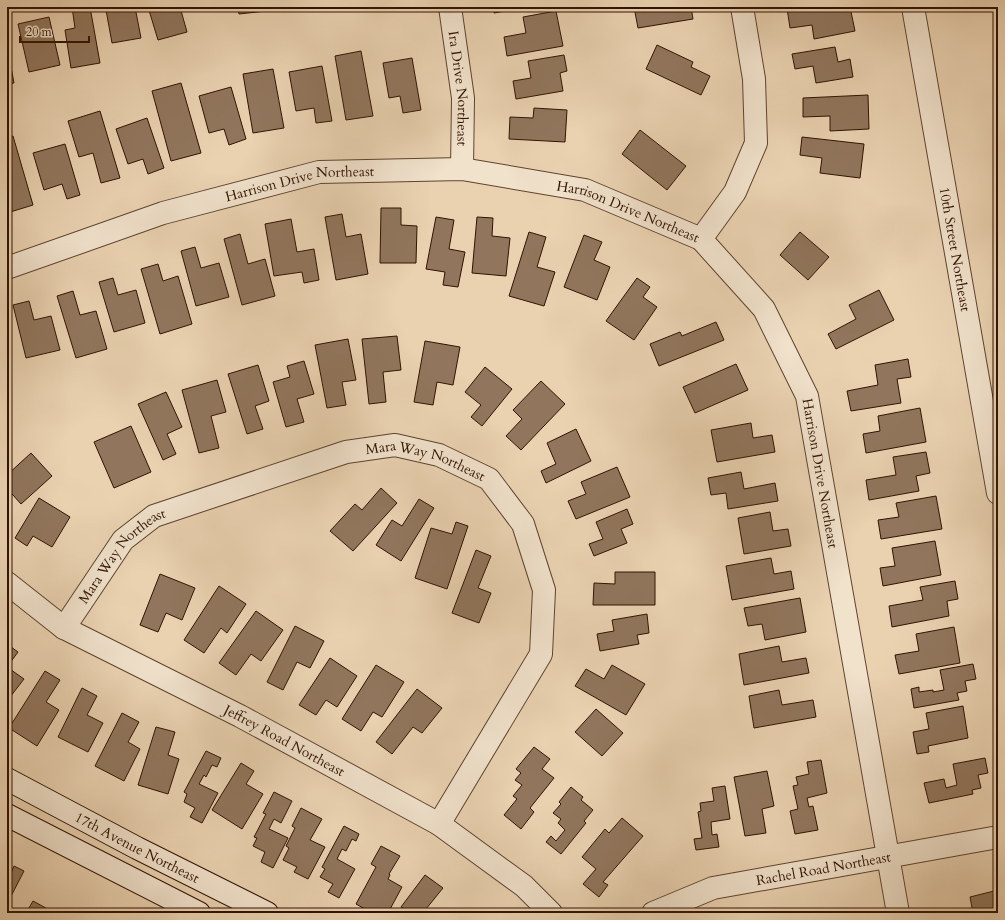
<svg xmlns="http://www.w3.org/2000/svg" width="1005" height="920" font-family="Cardo,serif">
	<rect width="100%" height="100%" fill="#ead2b1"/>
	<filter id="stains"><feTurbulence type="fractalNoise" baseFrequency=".005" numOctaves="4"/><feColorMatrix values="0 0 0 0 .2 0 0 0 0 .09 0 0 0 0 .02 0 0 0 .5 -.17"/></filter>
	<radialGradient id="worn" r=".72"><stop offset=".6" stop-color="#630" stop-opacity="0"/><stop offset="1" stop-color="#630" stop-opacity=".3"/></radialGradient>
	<!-- building -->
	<g fill="#91765d" stroke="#301302">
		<polygon points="72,7 90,7 100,63 71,68 65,30 75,28"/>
		<polygon points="118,7 135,7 141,38 112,43 106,10 118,8"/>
		<polygon points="148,7 180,7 187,32 158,40"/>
		<polygon points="238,7 266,7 266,11 239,14"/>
		<polygon points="493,7 528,7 494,13"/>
		<polygon points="634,7 691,7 693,19 638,28"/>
		<polygon points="791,7 850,7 855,31 814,39 812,25 790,28 787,8"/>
		<polygon points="556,11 563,46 507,56 504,37 526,33 523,17"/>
		<polygon points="49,17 60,65 29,72 18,24"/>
		<polygon points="657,45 693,62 691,67 710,76 701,95 646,69"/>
		<polygon points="7,46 14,83 7,84"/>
		<polygon points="835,47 838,62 850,59 853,77 816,83 813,66 795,69 792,54"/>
		<polygon points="361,51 373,116 346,120 335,56"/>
		<polygon points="564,55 567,71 560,73 563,91 516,99 513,81 531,78 528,61"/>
		<polygon points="412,58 421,110 403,113 400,96 389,98 383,63"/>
		<polygon points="322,66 332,121 316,123 314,108 296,111 289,72"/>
		<polygon points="273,69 284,128 253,133 243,74"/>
		<polygon points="181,83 201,153 171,161 152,91"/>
		<polygon points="231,87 246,139 229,145 224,129 209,133 199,96"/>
		<polygon points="868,95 869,129 830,131 830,116 803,117 803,98"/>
		<polygon points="534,108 567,110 565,142 509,139 510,117 533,118"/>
		<polygon points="100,111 120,178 101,183 93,153 79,157 68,121"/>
		<polygon points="147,118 164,168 148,174 143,159 128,164 116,129"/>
		<polygon points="640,130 686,166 667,190 622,154"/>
		<polygon points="13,136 33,205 7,213 7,137"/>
		<polygon points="802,137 864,144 860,178 820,173 822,158 800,155"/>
		<polygon points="65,144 80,195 67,199 62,184 44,190 33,153"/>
		<polygon points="381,208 401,208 401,225 417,226 416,263 380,263"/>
		<polygon points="342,214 346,237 361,234 368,274 336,280 325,217"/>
		<polygon points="436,217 454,220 449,249 465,252 458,287 443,285 445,272 426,269"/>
		<polygon points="477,217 493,218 492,236 510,238 506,276 472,273"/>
		<polygon points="291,219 297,252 314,249 319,280 304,283 302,272 274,276 265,224"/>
		<polygon points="529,232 546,237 537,267 555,272 544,306 509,296"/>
		<polygon points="800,232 829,257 808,280 780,255"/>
		<polygon points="240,234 248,264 265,259 275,296 242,305 224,239"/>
		<polygon points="584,235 602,242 594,260 610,267 597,300 564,287"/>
		<polygon points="195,247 201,268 219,263 229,297 196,306 181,251"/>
		<polygon points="158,264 163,281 178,276 192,324 160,334 141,269"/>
		<polygon points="113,278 118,295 136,290 145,323 114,332 99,282"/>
		<polygon points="637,278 650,287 643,297 657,307 634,340 606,321"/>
		<polygon points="879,290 894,320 836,349 828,334 856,319 849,305"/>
		<polygon points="73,291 80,315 96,311 107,349 76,358 57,296"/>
		<polygon points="29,301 34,320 51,316 60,350 26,358 13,305"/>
		<polygon points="716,322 724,340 659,366 650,344 680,332 682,336"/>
		<polygon points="397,336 401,370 383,372 386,402 369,404 362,339"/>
		<polygon points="348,339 356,380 342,382 346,405 327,408 315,345"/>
		<polygon points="425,341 460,347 453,385 437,382 433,405 414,402"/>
		<polygon points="908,359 911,377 897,379 901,403 851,411 847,391 878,385 875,365"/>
		<polygon points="304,361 314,394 297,399 304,422 286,427 273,382 290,377 287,366"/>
		<polygon points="736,364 748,390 695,413 683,387"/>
		<polygon points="258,365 269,401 255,406 263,429 247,434 228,374"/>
		<polygon points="485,367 512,389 482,426 471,417 481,405 465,392"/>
		<polygon points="217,380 226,412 211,416 219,448 199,453 182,390"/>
		<polygon points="541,381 565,404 521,450 506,436 522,419 513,410"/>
		<polygon points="166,392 182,427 167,434 176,454 163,460 138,404"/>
		<polygon points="920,408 926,442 866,453 863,434 880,431 878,416"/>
		<polygon points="751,423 753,438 772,435 775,452 717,462 711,430"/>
		<polygon points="131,426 151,472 114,488 94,442"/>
		<polygon points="576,429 591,461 546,483 541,471 556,464 547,443"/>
		<polygon points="926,452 930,473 916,476 919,491 869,500 866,480 896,475 893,457"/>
		<polygon points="31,453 52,476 21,504 12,494 7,499 7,475"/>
		<polygon points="617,467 630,497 576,519 568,501 586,494 581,482"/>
		<polygon points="741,472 744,489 775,483 778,501 728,509 726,493 711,495 708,478"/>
		<polygon points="381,488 397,503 353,551 330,531 355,504 362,510"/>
		<polygon points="936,496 942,529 881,539 878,520 899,517 896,503"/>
		<polygon points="39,498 70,517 52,547 33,536 27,546 15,538"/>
		<polygon points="419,499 434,508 401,561 376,545 392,520 402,526"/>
		<polygon points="627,509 633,524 621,529 627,543 594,556 589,544 603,539 596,522"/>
		<polygon points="770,512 773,531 788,529 791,546 744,554 738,518"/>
		<polygon points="456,522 468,526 447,589 415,578 431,528 452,534"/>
		<polygon points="935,541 941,575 883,586 880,568 895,566 892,548"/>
		<polygon points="476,550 491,556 478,588 491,593 479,623 452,613"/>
		<polygon points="771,558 774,574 791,571 794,589 732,600 726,566"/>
		<polygon points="615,572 655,572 655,605 593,605 594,583 615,584"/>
		<polygon points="160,574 195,588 182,620 166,613 158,632 140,625"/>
		<polygon points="955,581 958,599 947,601 949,616 892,627 889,606 923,600 920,587"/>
		<polygon points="219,586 246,604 227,633 221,628 204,653 184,640"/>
		<polygon points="800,598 806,632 765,640 762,624 748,626 744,608"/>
		<polygon points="256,611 283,630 261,661 251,654 236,675 219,663"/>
		<polygon points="647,614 649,633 637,635 639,644 600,651 597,634 614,631 612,620"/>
		<polygon points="295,626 324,641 310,668 297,662 283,690 267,682"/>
		<polygon points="954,627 960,663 899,674 895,655 919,651 916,634"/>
		<polygon points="7,644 18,652 7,667 24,679 7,701"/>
		<polygon points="779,646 782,662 806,658 809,673 744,685 739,654"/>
		<polygon points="330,658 357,676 337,707 326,700 316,715 299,705"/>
		<polygon points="973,664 976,679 965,681 967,691 957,693 959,700 914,708 911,689 919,687 919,692 933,690 933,692 944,690 940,670"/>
		<polygon points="376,665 404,682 382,717 373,712 361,731 342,719"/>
		<polygon points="612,665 645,684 626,715 575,686 586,669 604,679"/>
		<polygon points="45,671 60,680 46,702 59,710 37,746 9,728"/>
		<polygon points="82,688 97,696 87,715 103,723 88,752 58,737"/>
		<polygon points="417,689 442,708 422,733 413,727 392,754 376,742"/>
		<polygon points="779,690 782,705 813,700 816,717 754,728 749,696"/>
		<polygon points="963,706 968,738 928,746 929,752 917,754 913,732 929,729 926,713"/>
		<polygon points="596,709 623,733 602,756 575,732"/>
		<polygon points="122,713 139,722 128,742 140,749 124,781 95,766"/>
		<polygon points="156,727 175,732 168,755 179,759 168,794 138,785"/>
		<polygon points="534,747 550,759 542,769 554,778 530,808 534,812 521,829 504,815 517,799 513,796 522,785 515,780 521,773 516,769"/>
		<polygon points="206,751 221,758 217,767 212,765 206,777 204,775 199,784 218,793 202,823 190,817 195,808 184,802 187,794 184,792"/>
		<polygon points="985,758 988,773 978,775 981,788 972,790 973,794 929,803 924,783 944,779 946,788 957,785 953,764"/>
		<polygon points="821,760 827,793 807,798 809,807 813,806 818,830 795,834 790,811 798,809 793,786 798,785 796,777 809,774 807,762"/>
		<polygon points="241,763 254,771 246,784 263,794 242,829 212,810"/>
		<polygon points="767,771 774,806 762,809 766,833 745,836 734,777"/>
		<polygon points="725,786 730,819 711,822 712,835 717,834 719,847 696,850 694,839 702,838 698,812 701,811 700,803 714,801 712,788"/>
		<polygon points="571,787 583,797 581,800 593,810 584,821 586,823 561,854 546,842 551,836 556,841 565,830 558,823 561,819 553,813 561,804 559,802"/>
		<polygon points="274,792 292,801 281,823 274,819 269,829 288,838 273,868 261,862 265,852 253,846 257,838 254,837 266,814 263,813"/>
		<polygon points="301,808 322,819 310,840 325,847 308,879 294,872 297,867 283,860 289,848 286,846 295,828 292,826"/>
		<polygon points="622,818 643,836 603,882 608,885 599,897 583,884 596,869 582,857 605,829 609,833"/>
		<polygon points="344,826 359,834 356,841 352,839 346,851 342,849 337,859 355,869 339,898 328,892 333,884 320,877 325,869 322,867"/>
		<polygon points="381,846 400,856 389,874 390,875 388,879 402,887 388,913 372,913 356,904 376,867 371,864"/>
		<polygon points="14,866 24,871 7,904 7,872 11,873"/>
		<polygon points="425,875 443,888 426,909 431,913 401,913 404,909 401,907"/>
		<polygon points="998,890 998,905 995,905 997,913 973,913 970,897"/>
		<polygon points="33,901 55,913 26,913"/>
	</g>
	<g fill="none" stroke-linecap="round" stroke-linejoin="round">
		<defs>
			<g id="street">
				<path id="s1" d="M 450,7 L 463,98 L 462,169"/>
				<path id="s2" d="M 913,7 L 998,493"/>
				<polyline points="701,239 735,192 756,143 754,79 742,7"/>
				<path id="s3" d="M 7,268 L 163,213 L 319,172 L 462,169 L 585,190 L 701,239 L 764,309 L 807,396 L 898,913"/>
				<path id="s4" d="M 7,583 L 64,628 L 240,716 L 439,824 L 524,886 L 551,913"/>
				<path id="s5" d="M 64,628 L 123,540 L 154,516 L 346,452 L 395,445 L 439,455 L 489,479 L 523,524 L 544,590 L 541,654 L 439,824"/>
				<path id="s6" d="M 653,913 L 713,888 L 998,837"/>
			</g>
			<g id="secondary">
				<path id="s7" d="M 7,779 L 137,848 L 267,913"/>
				<polyline points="7,815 199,913"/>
			</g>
		</defs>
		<!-- street casing -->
		<use href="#street" stroke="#5e432e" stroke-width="24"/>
		<!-- secondary casing -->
		<use href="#secondary" stroke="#301302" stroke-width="24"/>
		<!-- street -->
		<use href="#street" stroke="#f1e2cc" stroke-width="22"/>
		<!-- secondary -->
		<use href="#secondary" stroke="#f1e2cc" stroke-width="22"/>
	</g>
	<g text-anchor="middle" stroke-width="4" stroke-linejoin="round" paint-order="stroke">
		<!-- street labels -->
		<g font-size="14" fill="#301302" stroke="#f1e2cc">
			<text dy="5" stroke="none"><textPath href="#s1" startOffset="82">Ira Drive Northeast</textPath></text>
			<text dy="5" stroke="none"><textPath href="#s3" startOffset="306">Harrison Drive Northeast</textPath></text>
			<text dy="5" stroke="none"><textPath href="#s3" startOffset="642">Harrison Drive Northeast</textPath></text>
			<text dy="5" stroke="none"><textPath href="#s2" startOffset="246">10th Street Northeast</textPath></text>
			<text dy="5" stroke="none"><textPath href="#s5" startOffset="430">Mara Way Northeast</textPath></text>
			<text dy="5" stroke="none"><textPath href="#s3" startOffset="990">Harrison Drive Northeast</textPath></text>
			<text dy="5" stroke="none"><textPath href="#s5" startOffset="94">Mara Way Northeast</textPath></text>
			<text dy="5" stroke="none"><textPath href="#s4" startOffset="320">Jeffrey Road Northeast</textPath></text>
			<text dy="5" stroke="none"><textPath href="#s7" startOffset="147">17th Avenue Northeast</textPath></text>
			<text dy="5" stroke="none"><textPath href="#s6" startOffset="177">Rachel Road Northeast</textPath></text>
		</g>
	</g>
	<!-- margin -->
	<rect width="1005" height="920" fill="none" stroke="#ead2b1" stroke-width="24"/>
	<rect x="8" y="8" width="989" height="904" fill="none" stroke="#301302" stroke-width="2"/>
	<rect x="12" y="12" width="981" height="896" fill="none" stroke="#301302"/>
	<!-- scale -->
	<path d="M20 36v6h69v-6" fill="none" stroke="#301302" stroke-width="2"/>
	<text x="26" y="36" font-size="12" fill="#301302" stroke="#f1e2cc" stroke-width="3" paint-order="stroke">20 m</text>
	<rect width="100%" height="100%" filter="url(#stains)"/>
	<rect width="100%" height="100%" fill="url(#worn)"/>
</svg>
